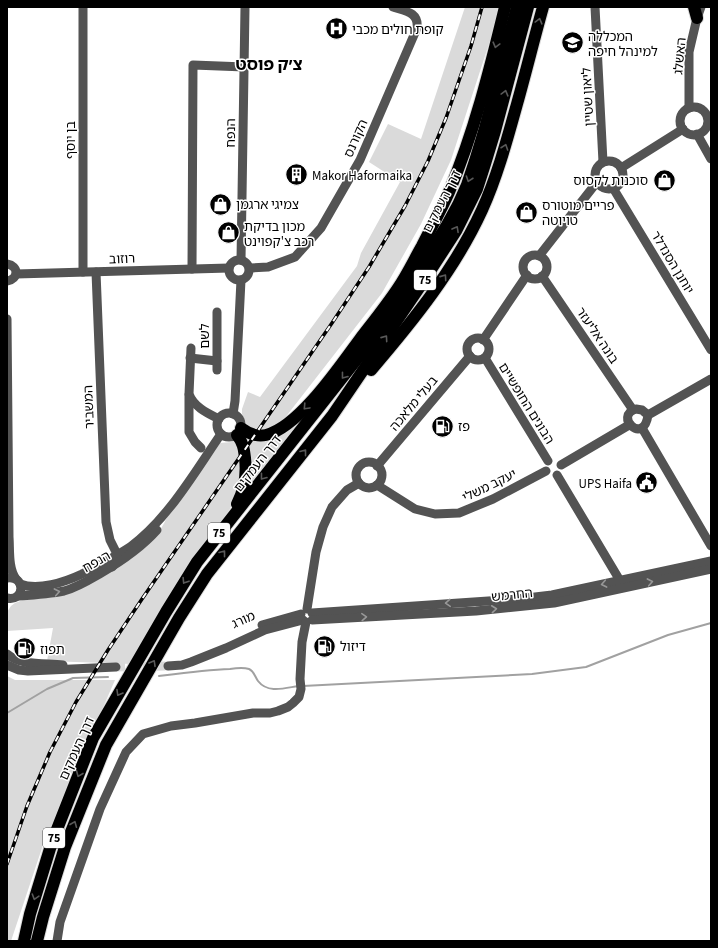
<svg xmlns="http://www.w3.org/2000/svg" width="718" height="948" font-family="'Source Sans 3','Noto Sans Hebrew',sans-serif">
	<rect width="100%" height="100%" fill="#fff"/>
	<!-- green -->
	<g fill="#dadada">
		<polygon points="465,7 501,7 451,160 421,224 382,293 281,423 274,428 260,431 247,425 242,414 242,409 248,392 260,397 357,266 361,253 400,182 369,162 388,124 421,139"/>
		<polygon points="322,398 249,490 249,446 254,439"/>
		<path d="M 237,438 L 242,469 L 234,501 L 225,518 L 132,664 L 47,661 L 53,628 L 7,631 L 7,612 L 11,606 L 15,603 L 23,600 L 52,597 L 131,559 C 147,547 160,534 167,517 L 220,443 L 232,442 Z"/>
		<polygon points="7,676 15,680 115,680 43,845 11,941 7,941"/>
	</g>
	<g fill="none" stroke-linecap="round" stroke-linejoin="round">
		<!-- stream -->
		<g stroke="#a1a1a1" stroke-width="2">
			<path d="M 159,676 C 183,673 206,670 230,669 C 236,668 243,667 249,669 C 254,671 255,677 258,681 C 268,694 285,688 298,686"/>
			<polyline points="303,686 532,674 586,667 668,635 711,623"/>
			<polyline points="7,713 47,689 73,678 108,677"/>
		</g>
		<!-- minor-tunnel -->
		<polyline stroke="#d9d9d9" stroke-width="9" stroke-dasharray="9 4.5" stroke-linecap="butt" points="116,667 168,666"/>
		<defs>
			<g id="highway">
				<polyline points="694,7 697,18"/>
				<path d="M 371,370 C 413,321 455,269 482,210 C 497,177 507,140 517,104 C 526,72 534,39 543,7"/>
				<path d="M 241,428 C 249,434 257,437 266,435 C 299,427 340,366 360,339 C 373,322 386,306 398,288 C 407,275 414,260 422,246 C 431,228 441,210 449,192 C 474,133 490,69 505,7"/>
				<path d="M 237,435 C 243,442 244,449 245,458 C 247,475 245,489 237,504"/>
				<polyline points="24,941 30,914 52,842 93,738 166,612 197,562 368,345 417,273 447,225 458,205 467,185 475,161 485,128 517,7"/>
				<polyline points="37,941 43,917 65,847 106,745 179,618 207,574 332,416 419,288 456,231 477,189 485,164 495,131 528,7"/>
			</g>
		</defs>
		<!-- highway casing -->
		<use href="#highway" stroke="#dbdbdb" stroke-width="14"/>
		<!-- minor -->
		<g stroke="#535353" stroke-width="9">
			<polyline points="595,7 603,162"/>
			<circle cx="694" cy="121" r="14"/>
			<polyline points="689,108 689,52 697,18 701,7"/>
			<polyline points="697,134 711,159"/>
			<circle cx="609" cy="175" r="14"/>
			<polyline points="621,168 683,129"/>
			<polyline points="613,188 711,350"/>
			<circle cx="535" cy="267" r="12"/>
			<polyline points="539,256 597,182"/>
			<circle cx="239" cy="270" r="10"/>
			<polyline points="241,260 245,7"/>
			<path d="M 7,264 C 19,266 19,279 7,281"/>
			<path d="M 250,268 L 268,267 L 295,257 L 321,228 L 360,160 L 417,28 C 419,12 405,11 393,7"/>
			<polyline points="192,269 193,65 245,67"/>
			<polyline points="83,272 83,7"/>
			<polyline points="96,272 106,522 110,540 118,556 117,561 112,567"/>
			<polyline points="16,274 229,268"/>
			<polyline points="542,276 633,410"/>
			<polyline points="217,312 217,370"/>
			<path d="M 7,319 L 9,537 C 10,550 8,568 16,579"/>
			<circle cx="478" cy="349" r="11"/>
			<polyline points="483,340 527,275"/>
			<path d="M 191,348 L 189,394 C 194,407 207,413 219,419"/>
			<polyline points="190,358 217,361"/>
			<polyline points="485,358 548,461"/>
			<polyline points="189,395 189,432 195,442 201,448"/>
			<path d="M 636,409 L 642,410 L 648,415 C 644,446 613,416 636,409 Z"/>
			<circle cx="229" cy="425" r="12"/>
			<polyline points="233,414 235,401 241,280"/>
			<polyline points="648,415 711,379"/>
			<polyline points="642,428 711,546"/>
			<circle cx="369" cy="475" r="13"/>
			<polyline points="561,465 629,425"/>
			<polyline points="377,466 470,356"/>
			<polyline points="557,475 622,584"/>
			<polyline points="377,485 415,509 435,514 459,513 493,499 546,471"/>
			<path d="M 7,578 C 26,575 25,602 7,598"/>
			<path d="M 20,584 C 38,591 65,582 82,574 C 97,566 115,557 130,547 C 168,519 194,473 221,434"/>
			<path d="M 18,596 C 33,595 49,594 64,591 C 78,587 89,580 101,573 C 122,561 140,549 157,530"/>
			<polyline points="307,609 316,552 323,527 332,507 347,490 359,483"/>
			<polyline points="312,613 518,599 552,595 711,561"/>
			<polyline points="312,620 476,611 554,603 711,569"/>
			<polyline points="262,625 301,614"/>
			<path d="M 7,654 C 21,666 45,663 63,665"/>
			<polyline points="7,665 19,670 28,671 116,667"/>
			<polyline points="168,666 182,665 191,662 226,648 265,630 303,620"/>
			<polyline points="57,941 60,922 100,809 126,752 143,734 171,726 195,723 253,713 270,713 278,711 288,707 293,703 299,697 301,689 300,679 302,642 306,622"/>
		</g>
		<!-- highway -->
		<use href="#highway" stroke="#000" stroke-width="12"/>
		<defs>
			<polyline id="rail" points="7,864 27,806 50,752 76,702 108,650 142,599 332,323 369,267 405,206 428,161 446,118 471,46 482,7"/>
		</defs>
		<!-- rail casing -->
		<use href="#rail" stroke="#000" stroke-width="3.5"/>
		<!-- rail -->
		<use href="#rail" stroke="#fff" stroke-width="2" stroke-dasharray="6" stroke-linecap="butt"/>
	</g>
	<!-- one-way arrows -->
	<defs><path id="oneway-chevron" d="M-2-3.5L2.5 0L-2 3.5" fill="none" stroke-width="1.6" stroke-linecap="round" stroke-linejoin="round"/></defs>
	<g stroke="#595959">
		<use href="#oneway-chevron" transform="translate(539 21) rotate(-75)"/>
		<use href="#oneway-chevron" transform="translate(496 45) rotate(105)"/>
		<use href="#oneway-chevron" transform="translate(505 93) rotate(-75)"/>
		<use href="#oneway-chevron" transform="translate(505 147) rotate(-71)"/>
		<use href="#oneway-chevron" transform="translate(469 179) rotate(109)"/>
		<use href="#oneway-chevron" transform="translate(456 229) rotate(-61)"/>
		<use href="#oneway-chevron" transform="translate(444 277) rotate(-55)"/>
		<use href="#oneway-chevron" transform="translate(385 338) rotate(-55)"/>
		<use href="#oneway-chevron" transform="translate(344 376) rotate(128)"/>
		<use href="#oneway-chevron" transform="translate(306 407) rotate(133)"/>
		<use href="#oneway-chevron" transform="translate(304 452) rotate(-52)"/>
		<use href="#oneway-chevron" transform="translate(263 477) rotate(128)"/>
		<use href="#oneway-chevron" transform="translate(223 553) rotate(-52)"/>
		<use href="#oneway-chevron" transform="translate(185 581) rotate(122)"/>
		<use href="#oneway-chevron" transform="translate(153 663) rotate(-60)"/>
		<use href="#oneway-chevron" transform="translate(119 693) rotate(120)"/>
		<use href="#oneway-chevron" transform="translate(79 774) rotate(112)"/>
		<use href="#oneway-chevron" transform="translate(74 824) rotate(-68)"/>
		<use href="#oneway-chevron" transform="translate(35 897) rotate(107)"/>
	</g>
	<g stroke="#989898">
		<use href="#oneway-chevron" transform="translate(650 582) rotate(-11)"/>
		<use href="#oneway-chevron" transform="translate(604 584) rotate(169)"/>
		<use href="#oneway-chevron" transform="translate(57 592) rotate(-11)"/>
		<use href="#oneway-chevron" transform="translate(448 603) rotate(176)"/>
		<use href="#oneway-chevron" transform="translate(494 609) rotate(-6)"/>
		<use href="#oneway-chevron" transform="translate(364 617) rotate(-3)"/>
	</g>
	<!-- icons -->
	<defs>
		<symbol id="hospital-disc" viewBox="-11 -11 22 22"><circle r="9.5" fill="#000" stroke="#fff"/><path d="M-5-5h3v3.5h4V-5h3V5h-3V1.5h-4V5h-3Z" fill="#fff"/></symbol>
		<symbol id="university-disc" viewBox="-11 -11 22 22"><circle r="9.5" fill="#000" stroke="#fff"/><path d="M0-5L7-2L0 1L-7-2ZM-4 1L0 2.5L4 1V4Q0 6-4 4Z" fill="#fff"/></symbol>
		<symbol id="building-disc" viewBox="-11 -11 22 22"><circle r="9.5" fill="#000" stroke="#fff"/><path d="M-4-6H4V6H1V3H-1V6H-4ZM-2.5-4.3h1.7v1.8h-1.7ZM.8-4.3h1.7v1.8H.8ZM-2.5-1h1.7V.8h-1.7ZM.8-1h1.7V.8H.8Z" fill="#fff"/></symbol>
		<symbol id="shop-disc" viewBox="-11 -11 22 22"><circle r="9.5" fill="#000" stroke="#fff"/><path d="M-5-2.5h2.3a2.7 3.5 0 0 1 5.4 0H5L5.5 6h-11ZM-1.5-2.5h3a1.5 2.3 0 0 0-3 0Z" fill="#fff"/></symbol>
		<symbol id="fuel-disc" viewBox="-11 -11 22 22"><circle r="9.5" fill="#000" stroke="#fff"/><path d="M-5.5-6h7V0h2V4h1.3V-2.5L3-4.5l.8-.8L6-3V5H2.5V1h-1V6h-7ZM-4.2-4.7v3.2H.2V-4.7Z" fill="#fff"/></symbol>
		<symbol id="civic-disc" viewBox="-11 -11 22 22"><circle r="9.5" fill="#000" stroke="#fff"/><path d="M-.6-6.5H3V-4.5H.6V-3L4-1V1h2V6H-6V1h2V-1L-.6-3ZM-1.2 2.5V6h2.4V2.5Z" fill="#fff"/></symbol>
	</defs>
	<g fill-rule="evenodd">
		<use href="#hospital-disc" x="324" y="16" width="25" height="25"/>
		<use href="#university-disc" x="560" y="30" width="25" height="25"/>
		<use href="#building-disc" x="284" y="162" width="25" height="25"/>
		<use href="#shop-disc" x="652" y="168" width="25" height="25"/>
		<use href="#shop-disc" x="208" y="192" width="25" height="25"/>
		<use href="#shop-disc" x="514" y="200" width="25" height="25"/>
		<use href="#shop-disc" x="216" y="220" width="25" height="25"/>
		<use href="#fuel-disc" x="430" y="414" width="25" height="25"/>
		<use href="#civic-disc" x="634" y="470" width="25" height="25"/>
		<use href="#fuel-disc" x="312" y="634" width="25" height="25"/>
		<use href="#fuel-disc" x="12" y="636" width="25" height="25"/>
	</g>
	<g text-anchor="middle" stroke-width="3" stroke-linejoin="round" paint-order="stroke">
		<!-- shield labels -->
		<g fill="#fff" stroke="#4c4c4c" stroke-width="1">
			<rect x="414" y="270" width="22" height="20" rx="3"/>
			<rect x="208" y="523" width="22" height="20" rx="3"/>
			<rect x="43" y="828" width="22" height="20" rx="3"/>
		</g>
		<g font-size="12" font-weight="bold" fill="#000">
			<text x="425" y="284">75</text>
			<text x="219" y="537">75</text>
			<text x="54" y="842">75</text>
		</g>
		<!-- poi labels -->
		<g font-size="13" fill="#000" stroke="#fff" text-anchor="start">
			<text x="352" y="34">קופת חולים מכבי</text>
			<text x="588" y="41">המכללה<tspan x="588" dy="15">למינהל חיפה</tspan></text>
			<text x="312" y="180">Makor Haformaika</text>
			<text x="648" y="185" text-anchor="end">סוכנות לקסוס</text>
			<text x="236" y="209">צמיגי ארגמן</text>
			<text x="542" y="210">פריים מוטורס<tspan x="542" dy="15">טויוטה</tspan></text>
			<text x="244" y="231">מכון בדיקת<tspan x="244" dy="15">רכב צ'קפוינט</tspan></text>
			<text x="458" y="431">פז</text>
			<text x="632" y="488" text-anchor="end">UPS Haifa</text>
			<text x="340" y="651">דיזול</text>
			<text x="40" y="654">תפוז</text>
		</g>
		<!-- street labels -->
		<g font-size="13" fill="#000" stroke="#fff">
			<text transform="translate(679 56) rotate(-85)" y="5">האשלג</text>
			<text transform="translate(587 97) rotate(-93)" y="5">ליאון שטיין</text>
			<text transform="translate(230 133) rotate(-89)" y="5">הנפח</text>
			<text transform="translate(355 138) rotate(-66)" y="5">הקורנס</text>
			<text transform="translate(70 140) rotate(-90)" y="5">בן יוסף</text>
			<text transform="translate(441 201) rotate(-63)" y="5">דרך העמקים</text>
			<text transform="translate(122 258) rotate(-2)" y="5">רוזוב</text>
			<text transform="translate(673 262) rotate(59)" y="5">יוחנן הסנדלר</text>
			<text transform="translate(598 335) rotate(56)" y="5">בונה אליעזר</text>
			<text transform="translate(204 336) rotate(-90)" y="5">לשם</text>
			<text transform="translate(413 403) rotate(-50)" y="5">בעלי מלאכה</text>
			<text transform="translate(527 403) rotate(58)" y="5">הבונים החופשיים</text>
			<text transform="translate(88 407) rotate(-92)" y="5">המשביר</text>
			<text transform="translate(257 463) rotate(-52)" y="5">דרך העמקים</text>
			<text transform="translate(489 485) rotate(-26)" y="5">יעקב משלי</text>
			<text transform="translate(96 561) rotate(-30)" y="5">הנפח</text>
			<text transform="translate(512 594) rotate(-6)" y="5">החרמש</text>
			<text transform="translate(243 619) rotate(-24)" y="5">מורג</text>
			<text transform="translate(76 748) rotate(-66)" y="5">דרך העמקים</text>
		</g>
		<!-- district labels -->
		<g font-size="17" font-weight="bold" fill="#000" stroke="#fff">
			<text x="269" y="70">צ׳ק פוסט</text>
		</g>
	</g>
	<!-- border -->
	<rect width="718" height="948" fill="none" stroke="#000000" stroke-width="16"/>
</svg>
